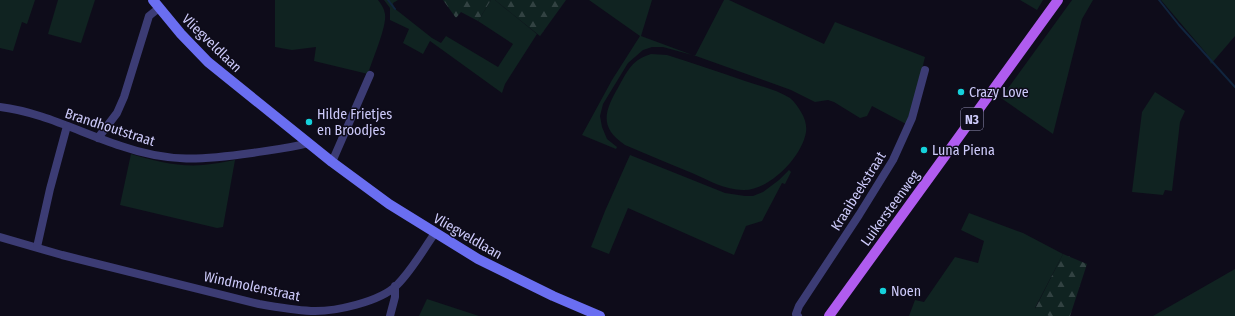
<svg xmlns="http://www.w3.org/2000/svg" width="1235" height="316" font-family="'Fira Sans Condensed',sans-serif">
	<defs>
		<pattern id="forest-firs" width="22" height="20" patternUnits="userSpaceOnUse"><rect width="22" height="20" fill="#102321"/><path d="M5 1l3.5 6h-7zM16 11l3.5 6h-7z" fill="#324242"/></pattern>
	</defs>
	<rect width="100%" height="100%" fill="#0e0c1a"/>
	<!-- green -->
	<g fill="#102321">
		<polygon points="0,0 35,0 27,24 22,22 13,51 0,48"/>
		<polygon points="58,0 95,0 81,43 48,34"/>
		<path d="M 275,0 L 378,0 C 381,4 384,8 385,14 C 387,27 372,60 368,74 L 314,61 L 316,47 L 292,50 L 275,47 Z"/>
		<polygon points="384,0 398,0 393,3 394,8 432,38 441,43 446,36 498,67 513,44 478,21 491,0 495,0 537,34 505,84 502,93 430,41 423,54 403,43 409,29 390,20 390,8"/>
		<polygon points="589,0 652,0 641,36 695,56 724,0 729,0 824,44 835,22 925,57 914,102 906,124 872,106 867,116 860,118 834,102 828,100 815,102 791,90 696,56 663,47 652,47 643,50 628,63 603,104 600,116 602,127 607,139 617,147 616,149 582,135 612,80 640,36"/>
		<polygon points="1020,0 1043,0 1037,10"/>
		<polygon points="1072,0 1093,0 1082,19 1053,134 1001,98"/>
		<polygon points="1161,0 1235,0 1235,36 1211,64 1206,53"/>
		<path d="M 651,54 L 667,55 C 693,63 719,72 745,81 C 760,86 777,90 790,98 C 795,102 798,107 801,112 C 805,118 807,126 806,132 C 802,157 769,191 743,190 C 725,190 708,180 692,173 C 669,164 647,154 625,145 C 598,127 605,110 619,86 C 628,70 632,60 651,54 Z"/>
		<polygon points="1155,92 1185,111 1180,122 1172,191 1165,190 1163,195 1132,192 1142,112"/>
		<path d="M 131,154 C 154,161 179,167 203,165 C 214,164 224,162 235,160 L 223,227 L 217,228 L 120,205 Z"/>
		<polygon points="630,155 725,193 745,196 753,196 763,192 779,180 789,170 791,172 785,184 782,183 762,221 746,226 734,255 628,208 609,254 591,247 605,211"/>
		<polygon points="969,213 1023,233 1063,254 1035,308 1049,316 909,316 915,300 924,302 955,257 978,263 984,241 961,230"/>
		<polygon points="1235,269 1235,316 1153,316"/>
		<polygon points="427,299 479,316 419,316"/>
	</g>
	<!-- forest -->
	<g fill="url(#forest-firs)">
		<polygon points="443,0 491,0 478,21 461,12 456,18"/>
		<polygon points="495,0 566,0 540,36"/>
		<polygon points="1063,254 1087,264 1070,316 1049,316 1035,309"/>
	</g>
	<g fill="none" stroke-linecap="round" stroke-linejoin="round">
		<!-- stream -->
		<g stroke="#11253e" stroke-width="2">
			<polyline points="388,0 395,9"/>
			<polyline points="1159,0 1179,25 1235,87"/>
		</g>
		<!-- minor -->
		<g stroke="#3c3c74" stroke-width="8">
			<path d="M 0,107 C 42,112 81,133 121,146 C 170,163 202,160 252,153 C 271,150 290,148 309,143"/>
			<polyline points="98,138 117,113 124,97 149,16 159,8"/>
			<polyline points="332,162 370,75"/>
			<path d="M 0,237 L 62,255 L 259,304 C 276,307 293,310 311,311 C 334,312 380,302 397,285 C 412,270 423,250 435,233"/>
			<polyline points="37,247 50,189 67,126"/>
			<polyline points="390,316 395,297 395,286"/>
			<polyline points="798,316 796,314 799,306 859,215 893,160 912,118 925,70"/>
		</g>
		<!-- secondary -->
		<polyline stroke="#6a6ef1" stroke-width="10" points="153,0 181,34 208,62 332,162 389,204 478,259 553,296 600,316"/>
		<!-- primary -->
		<polyline stroke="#b05cef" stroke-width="10" points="829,316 1058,0"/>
	</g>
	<!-- markers -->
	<g fill="#15d1db" stroke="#0e0c1a" stroke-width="1.5">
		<circle cx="961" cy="92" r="4"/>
		<circle cx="309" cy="122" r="4"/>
		<circle cx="924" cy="150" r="4"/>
		<circle cx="883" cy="291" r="4"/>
	</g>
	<g text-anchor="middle" stroke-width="3" stroke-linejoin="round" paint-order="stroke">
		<!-- shield labels -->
		<rect fill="#0e0c1a" stroke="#9491b7" stroke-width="1" x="961" y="108" width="22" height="22" rx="3"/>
		<g font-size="13" font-weight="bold" fill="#cdcafa">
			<text x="972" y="124">N3</text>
		</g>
		<!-- street labels -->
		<g font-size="14" fill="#cdcafa" stroke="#0e0c1a">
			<text transform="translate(212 43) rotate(44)" y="5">Vliegveldlaan</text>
			<text transform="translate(110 127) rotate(18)" y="5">Brandhoutstraat</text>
			<text transform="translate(858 191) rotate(-58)" y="5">Kraaibeekstraat</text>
			<text transform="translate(890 208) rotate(-54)" y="5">Luikersteenweg</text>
			<text transform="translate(468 236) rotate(30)" y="5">Vliegveldlaan</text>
			<text transform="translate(252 286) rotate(12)" y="5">Windmolenstraat</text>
		</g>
		<!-- poi labels -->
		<g font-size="14" fill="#cdcafa" stroke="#0e0c1a" text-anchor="start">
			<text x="969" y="97">Crazy Love</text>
			<text x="317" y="119">Hilde Frietjes<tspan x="317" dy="16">en Broodjes</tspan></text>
			<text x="932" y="155">Luna Piena</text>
			<text x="891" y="296">Noen</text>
		</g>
	</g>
</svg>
